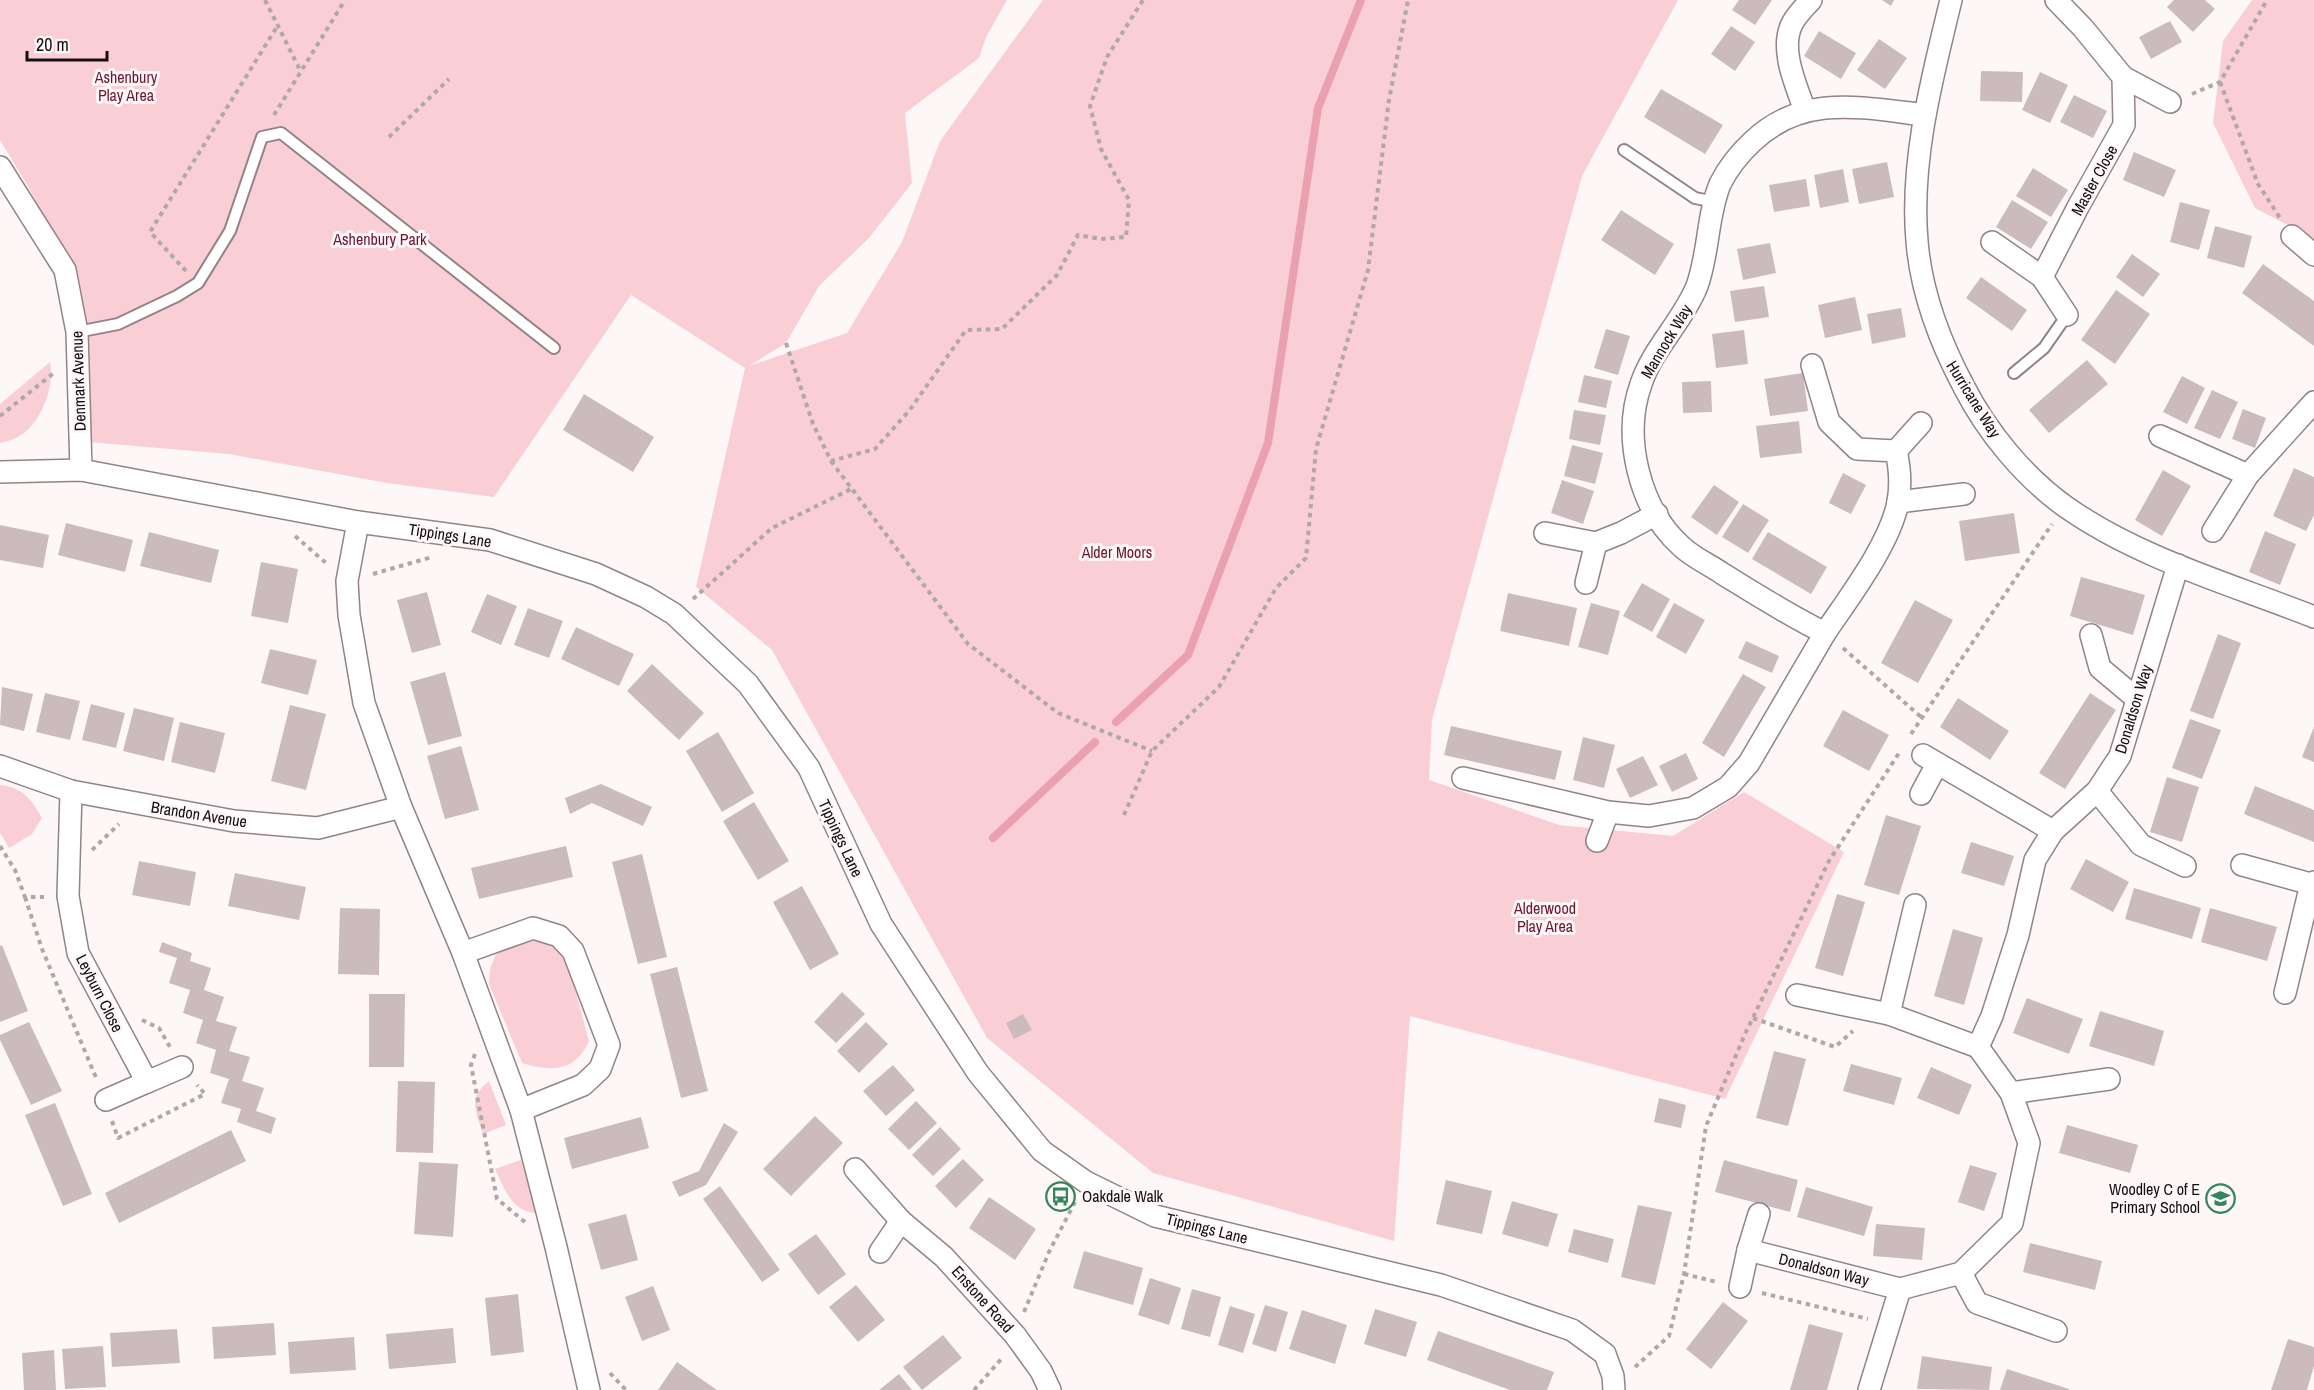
<svg xmlns="http://www.w3.org/2000/svg" width="2314" height="1390" font-family="'Archivo Narrow',sans-serif">
	<rect width="100%" height="100%" fill="#fef7f8"/>
	<!-- green -->
	<g fill="#faced5">
		<polygon points="0,0 1007,0 986,37 979,58 905,113 912,183 869,238 819,286 786,343 749,366 847,333 902,242 940,141 1043,0 1678,0 1582,176 1432,720 1429,780 1559,825 1673,836 1744,792 1844,852 1725,1099 1410,1016 1394,1241 1153,1173 987,1038 772,650 696,587 745,368 631,295 494,497 387,483 229,454 89,442 73,275 29,188 0,140"/>
		<polygon points="2252,0 2314,0 2314,239 2255,208 2213,123 2223,41"/>
		<path d="M 50,362 C 55,387 41,424 18,437 C 13,440 6,441 0,443 L 0,404 Z"/>
		<path d="M 0,785 C 22,787 31,799 42,818 L 32,834 L 9,848 L 0,833 Z"/>
		<path d="M 534,939 L 558,946 L 566,956 L 589,1041 C 575,1072 551,1072 522,1063 L 489,984 L 490,969 L 495,956 L 501,951 L 516,943 Z"/>
		<path d="M 489,1081 L 506,1125 L 483,1134 C 476,1111 467,1098 489,1081 Z"/>
		<path d="M 521,1160 L 536,1213 C 512,1212 504,1188 495,1169 Z"/>
	</g>
	<g fill="none" stroke-linecap="round" stroke-linejoin="round">
		<!-- stream -->
		<g stroke="#eaa0ae" stroke-width="8">
			<polyline points="1116,722 1188,655 1268,443 1318,108 1361,0"/>
			<polyline points="993,838 1095,742"/>
		</g>
	</g>
	<!-- building -->
	<g fill="#ccbbbe">
		<polygon points="1739,0 1772,0 1755,25 1732,10"/>
		<polygon points="1882,0 1894,0 1891,6"/>
		<polygon points="2174,0 2205,0 2215,9 2193,32 2167,7"/>
		<polygon points="2170,21 2182,42 2151,59 2139,37"/>
		<polygon points="1731,26 1755,42 1735,71 1711,54"/>
		<polygon points="1819,31 1856,53 1841,79 1804,56"/>
		<polygon points="1879,39 1907,58 1885,89 1857,70"/>
		<polygon points="1981,71 2023,72 2022,102 1980,101"/>
		<polygon points="2040,72 2068,85 2050,123 2022,110"/>
		<polygon points="1661,89 1723,125 1705,154 1644,117"/>
		<polygon points="2074,95 2107,111 2093,138 2060,122"/>
		<polygon points="2134,152 2176,170 2164,197 2123,180"/>
		<polygon points="1887,162 1894,197 1859,204 1852,169"/>
		<polygon points="2033,168 2068,190 2051,217 2016,196"/>
		<polygon points="1843,169 1849,202 1820,208 1814,175"/>
		<polygon points="1806,179 1810,206 1774,212 1769,185"/>
		<polygon points="2012,200 2048,222 2031,249 1996,227"/>
		<polygon points="2180,202 2210,210 2199,250 2170,242"/>
		<polygon points="1621,210 1674,244 1655,275 1601,240"/>
		<polygon points="2215,226 2252,236 2244,268 2207,258"/>
		<polygon points="1770,243 1776,273 1743,280 1737,249"/>
		<polygon points="2132,254 2160,274 2143,297 2116,277"/>
		<polygon points="2263,264 2314,301 2314,346 2242,293"/>
		<polygon points="1981,277 2027,310 2012,331 1966,298"/>
		<polygon points="1764,286 1769,317 1735,322 1730,291"/>
		<polygon points="2116,290 2150,314 2115,364 2081,340"/>
		<polygon points="1855,297 1862,330 1825,338 1818,305"/>
		<polygon points="1901,308 1906,337 1872,344 1867,314"/>
		<polygon points="1606,329 1630,336 1618,375 1594,368"/>
		<polygon points="1744,330 1748,364 1716,368 1712,334"/>
		<polygon points="2087,360 2108,384 2049,433 2029,410"/>
		<polygon points="1803,373 1808,411 1770,416 1764,379"/>
		<polygon points="1584,375 1612,381 1606,408 1578,402"/>
		<polygon points="2182,376 2205,388 2187,424 2163,412"/>
		<polygon points="1711,381 1712,412 1683,413 1682,382"/>
		<polygon points="2212,390 2238,402 2220,439 2194,428"/>
		<polygon points="584,394 654,437 633,472 563,430"/>
		<polygon points="2243,409 2266,418 2255,448 2232,439"/>
		<polygon points="1574,410 1606,415 1600,445 1569,439"/>
		<polygon points="1799,421 1802,453 1760,458 1756,426"/>
		<polygon points="1572,445 1603,453 1595,484 1564,476"/>
		<polygon points="2294,468 2314,477 2314,515 2306,531 2273,516"/>
		<polygon points="2163,470 2191,486 2162,536 2135,520"/>
		<polygon points="1843,473 1866,485 1851,514 1829,503"/>
		<polygon points="1562,480 1594,491 1583,524 1551,513"/>
		<polygon points="1714,485 1739,502 1717,535 1691,517"/>
		<polygon points="1743,504 1769,520 1748,553 1722,537"/>
		<polygon points="2014,513 2020,553 1965,561 1959,521"/>
		<polygon points="66,523 133,540 125,572 58,555"/>
		<polygon points="0,525 49,535 43,568 0,560"/>
		<polygon points="2265,531 2296,544 2280,585 2249,572"/>
		<polygon points="149,532 219,550 211,583 140,566"/>
		<polygon points="1768,532 1827,567 1811,594 1752,559"/>
		<polygon points="261,562 298,569 288,623 251,616"/>
		<polygon points="2081,577 2145,595 2133,635 2070,616"/>
		<polygon points="1642,583 1670,599 1652,632 1623,616"/>
		<polygon points="427,592 441,645 412,653 397,600"/>
		<polygon points="1508,593 1577,608 1569,646 1500,631"/>
		<polygon points="487,594 517,606 501,645 471,632"/>
		<polygon points="1915,600 1953,620 1918,683 1881,663"/>
		<polygon points="1591,603 1620,611 1608,655 1578,647"/>
		<polygon points="1674,603 1705,620 1686,654 1656,637"/>
		<polygon points="528,608 563,621 549,658 514,645"/>
		<polygon points="576,627 634,654 619,686 561,659"/>
		<polygon points="2218,634 2241,643 2213,719 2190,711"/>
		<polygon points="1746,641 1779,656 1772,673 1738,658"/>
		<polygon points="270,649 317,660 308,695 261,683"/>
		<polygon points="652,664 704,713 679,740 627,691"/>
		<polygon points="445,672 462,736 428,745 410,682"/>
		<polygon points="1743,674 1766,687 1724,757 1702,743"/>
		<polygon points="2,687 33,694 24,731 0,725"/>
		<polygon points="45,693 80,701 70,740 36,732"/>
		<polygon points="2090,693 2116,710 2065,789 2039,773"/>
		<polygon points="1958,698 2009,731 1990,760 1940,727"/>
		<polygon points="91,704 125,713 116,748 82,740"/>
		<polygon points="290,705 326,714 306,790 271,781"/>
		<polygon points="134,708 174,718 164,761 123,751"/>
		<polygon points="1843,710 1889,735 1869,771 1823,746"/>
		<polygon points="2190,719 2221,730 2202,779 2172,768"/>
		<polygon points="180,722 225,733 215,773 171,762"/>
		<polygon points="1451,726 1562,751 1555,780 1444,755"/>
		<polygon points="2314,727 2314,762 2302,757"/>
		<polygon points="718,732 754,793 722,812 686,751"/>
		<polygon points="1583,737 1615,745 1604,788 1573,780"/>
		<polygon points="461,746 479,810 445,819 427,756"/>
		<polygon points="1686,753 1698,779 1672,792 1659,766"/>
		<polygon points="1643,756 1658,785 1630,798 1616,769"/>
		<polygon points="2167,777 2199,787 2182,842 2150,832"/>
		<polygon points="601,784 652,807 643,826 592,803 570,814 565,798"/>
		<polygon points="2255,786 2314,810 2314,842 2244,814"/>
		<polygon points="754,802 789,861 758,880 723,821"/>
		<polygon points="1886,815 1921,826 1899,895 1864,885"/>
		<polygon points="1971,842 2014,856 2004,886 1961,873"/>
		<polygon points="566,846 573,877 479,899 471,868"/>
		<polygon points="642,854 667,957 638,964 612,862"/>
		<polygon points="2086,859 2129,882 2113,912 2070,889"/>
		<polygon points="139,861 196,872 190,906 132,895"/>
		<polygon points="235,873 306,887 299,920 228,906"/>
		<polygon points="802,886 839,954 810,970 773,902"/>
		<polygon points="2134,888 2201,908 2192,939 2125,919"/>
		<polygon points="1837,894 1865,902 1843,976 1815,968"/>
		<polygon points="340,908 380,909 379,975 338,974"/>
		<polygon points="2210,908 2277,927 2267,961 2201,942"/>
		<polygon points="1953,929 1983,938 1964,1005 1934,996"/>
		<polygon points="162,942 192,953 190,961 211,968 204,990 224,997 216,1021 237,1027 229,1051 250,1057 242,1081 264,1088 256,1111 276,1118 271,1134 237,1122 241,1109 221,1103 229,1079 210,1073 216,1050 196,1043 203,1020 183,1013 190,990 169,983 177,958 159,952"/>
		<polygon points="2,945 28,1011 0,1022 0,946"/>
		<polygon points="677,967 708,1091 681,1098 650,974"/>
		<polygon points="842,992 865,1014 836,1043 814,1022"/>
		<polygon points="369,994 405,994 404,1067 369,1067"/>
		<polygon points="2027,998 2083,1019 2069,1054 2013,1033"/>
		<polygon points="2100,1011 2164,1031 2154,1066 2089,1046"/>
		<polygon points="1023,1014 1032,1030 1014,1039 1006,1023"/>
		<polygon points="29,1022 62,1091 31,1105 0,1040 0,1035"/>
		<polygon points="866,1022 888,1044 859,1073 837,1051"/>
		<polygon points="1774,1051 1806,1059 1788,1126 1756,1118"/>
		<polygon points="1851,1064 1902,1078 1894,1105 1843,1091"/>
		<polygon points="893,1065 915,1090 886,1116 863,1091"/>
		<polygon points="1931,1067 1972,1085 1959,1115 1917,1098"/>
		<polygon points="398,1081 435,1082 433,1153 396,1152"/>
		<polygon points="1659,1098 1686,1105 1681,1128 1654,1122"/>
		<polygon points="916,1101 937,1123 909,1150 888,1129"/>
		<polygon points="55,1103 92,1194 63,1206 25,1115"/>
		<polygon points="815,1116 843,1143 791,1196 763,1169"/>
		<polygon points="641,1117 649,1148 572,1169 564,1138"/>
		<polygon points="724,1123 738,1132 706,1185 679,1197 672,1182 699,1171"/>
		<polygon points="2067,1125 2138,1145 2130,1173 2059,1153"/>
		<polygon points="940,1127 961,1149 933,1176 912,1155"/>
		<polygon points="231,1130 246,1161 119,1223 105,1193"/>
		<polygon points="963,1159 984,1180 956,1208 935,1186"/>
		<polygon points="1724,1160 1798,1180 1790,1212 1715,1192"/>
		<polygon points="419,1162 458,1164 453,1237 414,1234"/>
		<polygon points="1970,1165 1997,1173 1984,1211 1958,1202"/>
		<polygon points="1446,1180 1492,1191 1482,1234 1436,1224"/>
		<polygon points="720,1186 780,1270 762,1282 703,1199"/>
		<polygon points="1806,1187 1873,1207 1864,1236 1797,1217"/>
		<polygon points="989,1197 1036,1229 1015,1260 969,1228"/>
		<polygon points="1512,1201 1558,1214 1548,1247 1502,1234"/>
		<polygon points="1638,1205 1672,1212 1655,1285 1621,1277"/>
		<polygon points="626,1214 638,1260 601,1270 588,1224"/>
		<polygon points="1876,1224 1925,1228 1922,1260 1873,1256"/>
		<polygon points="1574,1229 1614,1239 1608,1263 1568,1252"/>
		<polygon points="816,1234 846,1274 818,1295 788,1254"/>
		<polygon points="2030,1243 2102,1261 2095,1290 2023,1272"/>
		<polygon points="1084,1251 1143,1268 1133,1305 1073,1288"/>
		<polygon points="1150,1278 1181,1288 1169,1325 1138,1315"/>
		<polygon points="856,1285 885,1320 858,1342 829,1307"/>
		<polygon points="653,1286 670,1330 642,1341 625,1297"/>
		<polygon points="1192,1289 1221,1297 1210,1337 1181,1329"/>
		<polygon points="518,1294 524,1352 491,1356 485,1298"/>
		<polygon points="1723,1302 1748,1321 1711,1369 1686,1349"/>
		<polygon points="1265,1305 1288,1312 1276,1352 1252,1344"/>
		<polygon points="1230,1306 1255,1314 1243,1353 1218,1345"/>
		<polygon points="1375,1309 1417,1322 1406,1357 1364,1344"/>
		<polygon points="1302,1310 1347,1325 1335,1364 1289,1349"/>
		<polygon points="274,1323 276,1355 214,1359 212,1327"/>
		<polygon points="1809,1324 1843,1333 1827,1390 1790,1390"/>
		<polygon points="453,1328 456,1363 389,1369 386,1334"/>
		<polygon points="177,1329 180,1363 112,1367 110,1333"/>
		<polygon points="1438,1331 1554,1372 1547,1390 1510,1390 1427,1360"/>
		<polygon points="943,1335 962,1358 922,1390 903,1367"/>
		<polygon points="354,1337 356,1370 290,1374 288,1342"/>
		<polygon points="2288,1339 2314,1347 2314,1366 2307,1390 2271,1390"/>
		<polygon points="103,1346 106,1387 65,1389 62,1349"/>
		<polygon points="54,1350 56,1390 24,1390 22,1353"/>
		<polygon points="1922,1356 1992,1367 1989,1390 1917,1389"/>
		<polygon points="677,1362 704,1381 717,1390 658,1390"/>
		<polygon points="2007,1369 2069,1389 2069,1390 2000,1390"/>
		<polygon points="899,1374 912,1390 879,1390"/>
	</g>
	<g fill="none" stroke-linecap="round" stroke-linejoin="round">
		<defs>
			<g id="service">
				<polyline points="1624,150 1695,198 1715,202"/>
				<polyline points="77,332 118,324 177,296 198,283 230,231 262,137 281,133 554,348"/>
				<polyline points="2014,373 2044,348 2067,315"/>
			</g>
			<g id="minor">
				<path d="M 1951,0 C 1932,78 1910,161 1917,241 C 1921,293 1940,342 1964,387 C 1987,432 2024,477 2066,507 C 2140,559 2231,584 2314,617"/>
				<polyline points="2123,77 2170,102"/>
				<path d="M 1805,111 C 1797,87 1780,52 1791,26 C 1795,16 1804,8 1811,0"/>
				<polyline points="0,167 65,270 77,332 81,470"/>
				<polyline points="2292,236 2314,255"/>
				<polyline points="1992,242 2042,277 2078,207 2124,125 2123,77 2083,28 2056,0"/>
				<polyline points="2042,277 2067,315"/>
				<path d="M 1812,365 L 1829,422 L 1857,449 L 1896,451 C 1900,468 1901,485 1898,502 C 1890,544 1849,597 1825,633"/>
				<polyline points="2160,436 2248,475"/>
				<polyline points="1896,451 1921,423"/>
				<polyline points="0,472 81,470 358,522 490,540 596,574 646,597 674,614 748,684 809,768 881,924 978,1073 1042,1151 1086,1182 1155,1216 1441,1285 1572,1330 1605,1354 1613,1376 1614,1390"/>
				<polyline points="1898,502 1964,494"/>
				<polyline points="358,522 347,581 349,615 364,703 401,807 463,953 521,1110 556,1247 589,1390"/>
				<polyline points="2213,531 2248,475 2314,402"/>
				<polyline points="1545,533 1596,543 1621,533 1657,514"/>
				<polyline points="1586,583 1596,543"/>
				<polyline points="2091,635 2100,668 2137,699"/>
				<polyline points="1923,755 2053,831"/>
				<polyline points="0,766 71,791 234,821 318,828 401,807"/>
				<path d="M 1463,778 L 1608,812 L 1649,816 L 1693,808 L 1728,787 L 1749,763 L 1825,633 C 1790,616 1757,595 1723,574 C 1710,565 1694,558 1682,547 C 1639,509 1622,437 1641,384 C 1653,348 1683,321 1697,286 C 1709,253 1707,216 1720,184 C 1728,168 1740,153 1753,141 C 1804,93 1863,108 1925,115"/>
				<polyline points="71,791 68,896 78,953 147,1082 182,1067"/>
				<polyline points="2097,791 2141,845 2185,866"/>
				<polyline points="1921,794 1937,764"/>
				<polyline points="1597,841 1608,812"/>
				<polyline points="2242,865 2311,884"/>
				<polyline points="463,953 533,928 559,936 573,951 609,1045 600,1069 583,1085 521,1110"/>
				<polyline points="2285,993 2311,884 2314,882"/>
				<polyline points="1797,995 1889,1014 1978,1047"/>
				<polyline points="1889,1014 1915,905"/>
				<polyline points="2011,1093 2109,1079"/>
				<polyline points="106,1100 147,1082"/>
				<polyline points="855,1169 901,1221 944,1257 1015,1335 1041,1371 1050,1390"/>
				<polyline points="1759,1214 1748,1250 1900,1289 1961,1273 2012,1223 2029,1143 2011,1093 1978,1047 1992,1016 2018,935 2035,860 2053,831 2097,791 2120,756 2178,565"/>
				<polyline points="880,1252 901,1221"/>
				<polyline points="1961,1273 1977,1303 2056,1331"/>
				<polyline points="1740,1287 1748,1250"/>
				<polyline points="1869,1390 1900,1289"/>
			</g>
		</defs>
		<!-- service casing -->
		<use href="#service" stroke="#938386" stroke-width="14"/>
		<!-- minor casing -->
		<use href="#minor" stroke="#938386" stroke-width="24"/>
		<!-- path -->
		<g stroke="#aea8a9" stroke-width="4" stroke-dasharray="4.5 4.5" stroke-linecap="butt">
			<polyline points="265,0 300,70"/>
			<polyline points="2220,82 2258,184 2280,218"/>
			<polyline points="2192,94 2220,82 2267,0"/>
			<polyline points="274,115 345,0"/>
			<polyline points="389,137 449,79"/>
			<polyline points="186,271 150,232 278,25"/>
			<polyline points="786,343 813,424 831,461 875,449 909,411 966,330 1002,329 1057,275 1078,235 1101,239 1126,237 1129,200 1101,149 1090,106 1107,57 1143,0"/>
			<polyline points="0,416 55,372"/>
			<polyline points="831,461 968,644 1058,713 1152,751"/>
			<polyline points="295,536 326,563"/>
			<polyline points="373,574 432,557"/>
			<polyline points="693,599 772,528 851,489"/>
			<polyline points="1843,648 1921,717"/>
			<polyline points="1911,734 2052,524"/>
			<polyline points="1124,815 1152,751 1219,687 1276,588 1306,558 1316,449 1368,270 1389,100 1408,0"/>
			<polyline points="0,846 15,870 25,897 44,897"/>
			<polyline points="92,850 119,824"/>
			<polyline points="25,897 42,949 97,1080"/>
			<polyline points="1753,1018 1835,1047 1853,1031"/>
			<polyline points="142,1020 159,1028 170,1047"/>
			<polyline points="475,1054 471,1065 497,1199 525,1222"/>
			<polyline points="112,1121 118,1138 205,1094 197,1085"/>
			<polyline points="1684,1274 1717,1282"/>
			<polyline points="1762,1293 1868,1319"/>
			<polyline points="1024,1312 1049,1252 1075,1202"/>
			<polyline points="1635,1367 1669,1336 1684,1274 1706,1126 1745,1034 1829,861 1899,753"/>
			<polyline points="610,1373 626,1390"/>
			<polyline points="974,1390 1003,1357"/>
		</g>
		<!-- service -->
		<use href="#service" stroke="#fff" stroke-width="10"/>
		<!-- minor -->
		<use href="#minor" stroke="#fff" stroke-width="21"/>
	</g>
	<!-- icons -->
	<defs>
		<symbol id="bus-ring" viewBox="-11 -11 22 22"><circle r="9.5" fill="#fef7f8" stroke="#328659" stroke-width="1.5"/><path d="M-5-6H5V4H4V6H2V4H-2V6H-4V4H-5ZM-3.5-4V0h7V-4ZM-3.5 1.2v1.5H-2V1.2ZM2 1.2v1.5H3.5V1.2Z" fill="#328659"/></symbol>
		<symbol id="school-ring" viewBox="-11 -11 22 22"><circle r="9.5" fill="#fef7f8" stroke="#328659" stroke-width="1.5"/><path d="M0-5L7-2L0 1L-7-2ZM-4 1L0 2.5L4 1V4Q0 6-4 4Z" fill="#328659"/></symbol>
	</defs>
	<g fill-rule="evenodd">
		<use href="#bus-ring" x="1044" y="1180" width="33" height="33"/>
		<use href="#school-ring" x="2204" y="1182" width="33" height="33"/>
	</g>
	<g text-anchor="middle" stroke-width="6" stroke-linejoin="round" paint-order="stroke">
		<!-- park labels -->
		<g font-size="16" fill="#6c1632" stroke="#fef7f8">
			<text x="126" y="83">Ashenbury<tspan x="126" dy="18">Play Area</tspan></text>
			<text x="380" y="245">Ashenbury Park</text>
			<text x="1117" y="558">Alder Moors</text>
			<text x="1545" y="914">Alderwood<tspan x="1545" dy="18">Play Area</tspan></text>
		</g>
		<!-- street labels -->
		<g font-size="16" fill="#130e0f" stroke="#fef7f8">
			<text transform="translate(2094 180) rotate(-61)" y="6">Master Close</text>
			<text transform="translate(1666 341) rotate(-59)" y="6">Mannock Way</text>
			<text transform="translate(78 381) rotate(-92)" y="6">Denmark Avenue</text>
			<text transform="translate(1974 399) rotate(58)" y="6">Hurricane Way</text>
			<text transform="translate(450 535) rotate(9)" y="6">Tippings Lane</text>
			<text transform="translate(2133 709) rotate(-73)" y="6">Donaldson Way</text>
			<text transform="translate(199 814) rotate(9)" y="6">Brandon Avenue</text>
			<text transform="translate(841 838) rotate(65)" y="6">Tippings Lane</text>
			<text transform="translate(100 993) rotate(63)" y="6">Leyburn Close</text>
			<text transform="translate(1207 1228) rotate(14)" y="6">Tippings Lane</text>
			<text transform="translate(1824 1269) rotate(14)" y="6">Donaldson Way</text>
			<text transform="translate(983 1299) rotate(48)" y="6">Enstone Road</text>
		</g>
		<!-- poi labels -->
		<g font-size="16" fill="#130e0f" stroke="#fef7f8" text-anchor="end">
			<text x="2200" y="1195">Woodley C of E<tspan x="2200" dy="18">Primary School</tspan></text>
			<text x="1082" y="1202" text-anchor="start">Oakdale Walk</text>
		</g>
	</g>
	<!-- scale -->
	<path d="M27 51v9h80v-9" fill="none" stroke="#130e0f" stroke-width="3"/>
	<text x="36" y="51" font-size="18" fill="#130e0f" stroke="#fef7f8" stroke-width="4.5" paint-order="stroke">20 m</text>
</svg>
